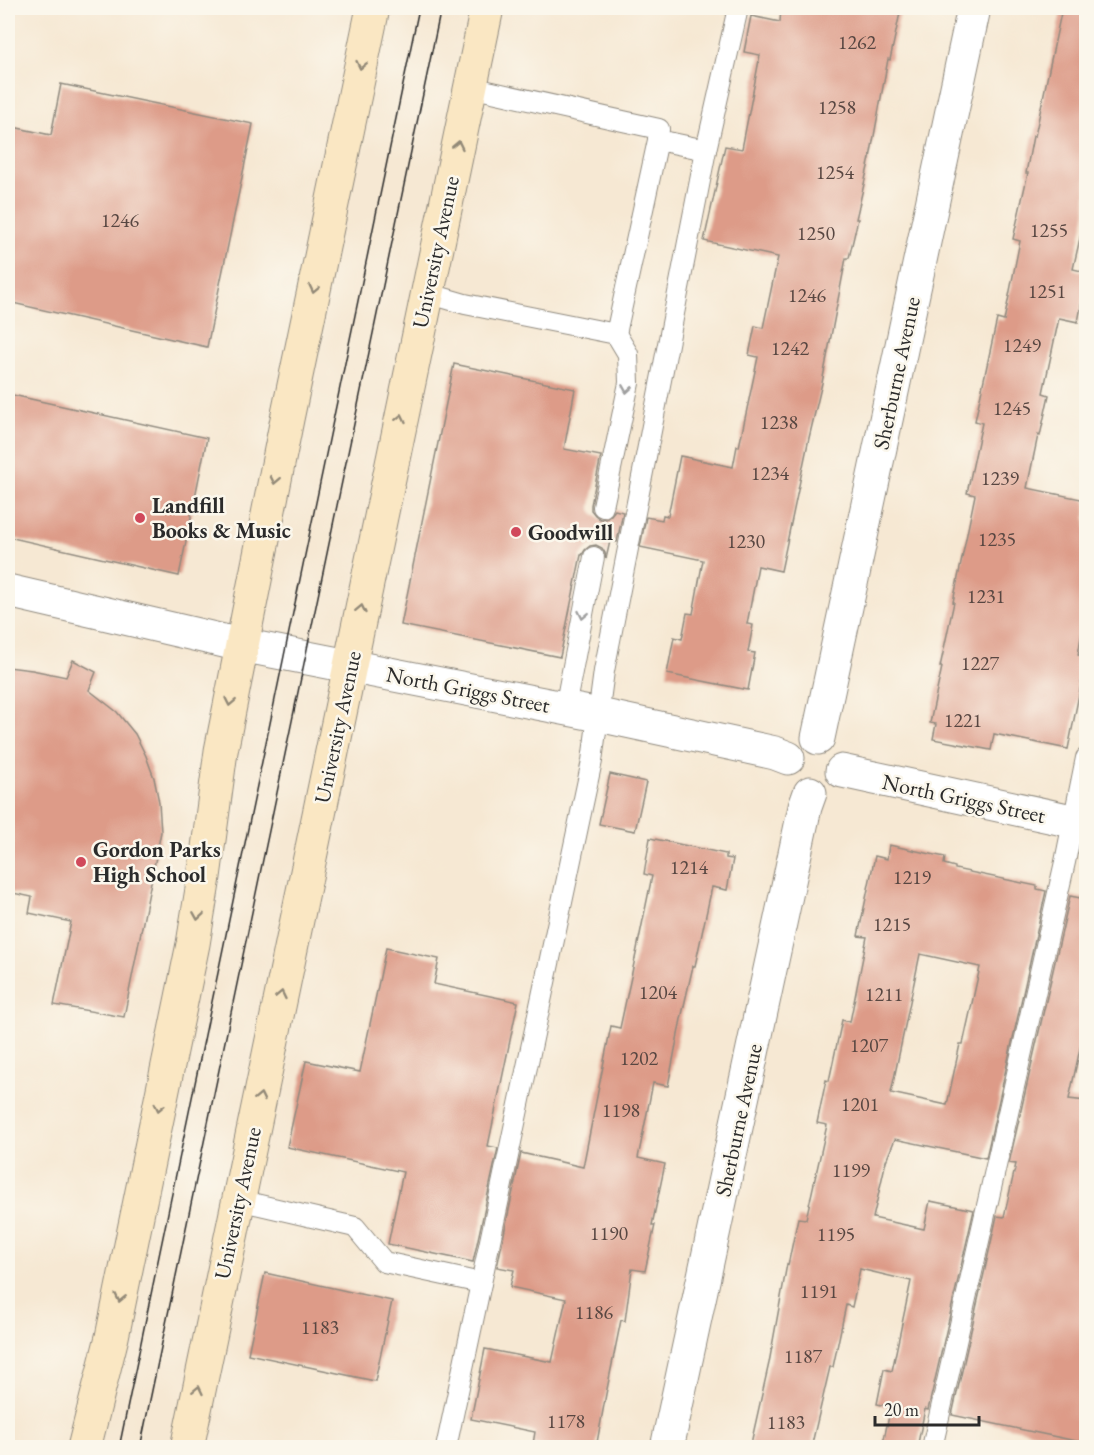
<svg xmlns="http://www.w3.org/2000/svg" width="1094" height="1455" font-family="'EB Garamond',serif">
	<rect width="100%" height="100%" fill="#fbf7ec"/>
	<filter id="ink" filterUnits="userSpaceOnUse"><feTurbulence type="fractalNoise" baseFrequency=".0167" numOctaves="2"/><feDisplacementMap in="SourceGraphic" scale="12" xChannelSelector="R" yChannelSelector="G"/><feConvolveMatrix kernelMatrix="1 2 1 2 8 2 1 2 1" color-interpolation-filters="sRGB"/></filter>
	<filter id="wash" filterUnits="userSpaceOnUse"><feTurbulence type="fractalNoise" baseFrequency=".008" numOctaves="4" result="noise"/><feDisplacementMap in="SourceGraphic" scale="24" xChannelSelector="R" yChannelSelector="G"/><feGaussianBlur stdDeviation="1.35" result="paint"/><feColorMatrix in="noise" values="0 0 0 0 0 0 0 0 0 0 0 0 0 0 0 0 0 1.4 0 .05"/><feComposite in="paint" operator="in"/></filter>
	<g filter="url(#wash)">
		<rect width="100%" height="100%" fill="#f6e8d3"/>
		<g id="blocks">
			<!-- building -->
			<g fill="#dd9b88" fill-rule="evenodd">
				<polygon points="781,8 901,8 890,60 888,59 870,158 856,219 858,219 849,258 846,258 822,383 809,438 781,571 758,566 747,624 753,625 748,652 755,653 748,690 667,674 674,637 682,639 687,613 693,614 703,560 640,547 646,517 662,520 663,515 668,516 680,456 733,467 737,446 739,447 758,357 749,355 755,326 763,328 778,257 704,241 725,146 742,149 760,55 744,52 751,16 780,22"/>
				<polygon points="1062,8 1086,8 1086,212 1073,269 1086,272 1086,280 1078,322 1059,318 1043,393 1049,395 1040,436 1038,435 1027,488 1086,500 1086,608 1078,655 1086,657 1086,660 1068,749 994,734 991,750 933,739 936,724 930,723 942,667 940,667 954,602 953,602 975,495 967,493 982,423 975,421 997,319 1004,321 1020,241 1013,239 1028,173 1026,173 1033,136 1035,136"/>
				<polygon points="61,84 253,124 207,347 8,302 8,126 51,135"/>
				<polygon points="454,364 575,389 564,449 601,456 591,505 591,510 595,515 600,519 606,519 611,515 615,510 623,512 617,542 610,541 606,559 605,553 602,548 596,545 590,546 585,550 582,555 581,555 560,657 401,625"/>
				<polygon points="8,394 207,438 179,576 8,537"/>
				<polygon points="73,660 96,672 89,690 117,712 135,734 146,756 154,778 159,802 161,832 124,1017 54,1005 71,922 29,913 32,897 8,892 8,667 32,670 66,677"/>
				<polygon points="610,774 646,782 635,831 599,824"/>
				<polygon points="650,838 726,854 726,858 733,859 727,890 712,887 695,966 693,966 681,1019 668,1086 653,1083 638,1158 665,1164 652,1225 655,1225 645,1271 632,1269 625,1321 621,1320 606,1394 596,1448 554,1448 533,1444 535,1432 471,1419 485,1349 552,1362 566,1299 510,1287 514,1270 497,1267 521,1153 583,1167 611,1026 620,1028 636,954 652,876 644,874"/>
				<path d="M 889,845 L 945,857 L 944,864 L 955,867 L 955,869 L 1037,886 L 1037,889 L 1046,891 L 986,1158 L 895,1139 L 886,1161 L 873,1218 L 924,1229 L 930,1201 L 974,1210 L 928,1410 L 925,1409 L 917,1448 L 882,1448 L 891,1407 L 877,1404 L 884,1369 L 892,1371 L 911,1281 L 860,1269 L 852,1307 L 846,1305 L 833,1367 L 830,1367 L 811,1448 L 750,1448 L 769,1363 L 787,1264 L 788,1265 L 798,1218 L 806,1219 L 827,1125 L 817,1123 L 826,1080 L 829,1081 L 842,1020 L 850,1022 L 867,937 L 858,936 L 875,856 L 887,859 ZM 920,954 L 980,967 L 963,1044 L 960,1044 L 947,1105 L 891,1093 Z"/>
				<polygon points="1070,896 1086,899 1086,1045 1081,1044 1069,1099 1086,1101 1086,1443 952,1415 997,1216 1004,1217 1016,1164 1009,1163"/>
				<polygon points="386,948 439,959 434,984 518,1002 488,1146 498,1148 473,1262 388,1244 403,1172 287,1147 306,1061 360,1072"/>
				<polygon points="265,1273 392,1301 375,1381 248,1354"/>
			</g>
		</g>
	</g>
	<g filter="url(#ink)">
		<use href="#blocks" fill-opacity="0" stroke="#908a7f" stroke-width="1.5"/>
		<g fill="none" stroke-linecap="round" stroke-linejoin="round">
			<defs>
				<g id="lane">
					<polyline points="470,87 659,129 658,140 706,150"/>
					<polyline points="427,293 465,304 616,334 658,140"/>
					<polyline points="603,507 629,383 628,354 616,334"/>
					<polyline points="565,708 594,557"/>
					<polyline points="238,1200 355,1227 384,1262 481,1283"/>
					<polyline points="446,1448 592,761 604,671 706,150 738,8"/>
					<polyline points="932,1448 1065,862 1086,758"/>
				</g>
				<g id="street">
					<polyline points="8,591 241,645 599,715 775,753 788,758"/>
					<polyline points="818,738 974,8"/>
					<polyline points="842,771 1086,824"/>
					<polyline points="667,1448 805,807 810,793"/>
				</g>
				<g id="secondary">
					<polyline points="84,1448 112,1337 193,944 204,877 221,751 287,419 373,8"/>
					<polyline points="187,1448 487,8"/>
				</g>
			</defs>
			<!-- lane casing -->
			<use href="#lane" stroke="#908a7f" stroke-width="22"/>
			<!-- street casing -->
			<use href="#street" stroke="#908a7f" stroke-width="35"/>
			<!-- secondary casing -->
			<use href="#secondary" stroke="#908a7f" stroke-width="35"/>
			<!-- lane -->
			<use href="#lane" stroke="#fff" stroke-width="20"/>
			<!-- street -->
			<use href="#street" stroke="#fff" stroke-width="33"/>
			<!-- secondary -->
			<use href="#secondary" stroke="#fae7c3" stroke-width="33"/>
			<!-- tram -->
			<g stroke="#2b2b2b" stroke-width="1.5">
				<polyline points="119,1448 419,8"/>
				<polyline points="140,1448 441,8"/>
			</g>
		</g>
		<!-- one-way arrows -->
		<defs><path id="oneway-chevron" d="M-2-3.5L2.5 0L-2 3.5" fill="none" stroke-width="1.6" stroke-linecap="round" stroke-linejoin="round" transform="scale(1.5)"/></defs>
		<g stroke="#928977">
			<use href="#oneway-chevron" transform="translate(361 65) rotate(102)"/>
			<use href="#oneway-chevron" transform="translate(458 145) rotate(-78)"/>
			<use href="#oneway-chevron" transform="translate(314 289) rotate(102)"/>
			<use href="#oneway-chevron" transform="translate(401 418) rotate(-78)"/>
			<use href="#oneway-chevron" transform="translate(275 480) rotate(101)"/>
			<use href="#oneway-chevron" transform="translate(361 609) rotate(-78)"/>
			<use href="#oneway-chevron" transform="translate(230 702) rotate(101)"/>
			<use href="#oneway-chevron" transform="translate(198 916) rotate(99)"/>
			<use href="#oneway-chevron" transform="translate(281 995) rotate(-78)"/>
			<use href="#oneway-chevron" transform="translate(260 1097) rotate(-78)"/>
			<use href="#oneway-chevron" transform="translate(159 1107) rotate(102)"/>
			<use href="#oneway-chevron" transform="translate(120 1298) rotate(102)"/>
			<use href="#oneway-chevron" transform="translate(198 1390) rotate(-78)"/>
		</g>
		<g stroke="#a0a0a0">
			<use href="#oneway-chevron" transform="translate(627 389) rotate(99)"/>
			<use href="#oneway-chevron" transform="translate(583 615) rotate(101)"/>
		</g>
	</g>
	<!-- markers -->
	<g fill="#d1495b" stroke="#fbf7ec" stroke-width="2">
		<circle cx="140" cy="518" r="6"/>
		<circle cx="516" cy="532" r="6"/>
		<circle cx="81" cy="862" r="6"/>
	</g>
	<g text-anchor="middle" stroke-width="5" stroke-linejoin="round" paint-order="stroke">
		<!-- number labels -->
		<g font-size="20" fill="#584742">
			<text x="857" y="49">1262</text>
			<text x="837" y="114">1258</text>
			<text x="835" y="179">1254</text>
			<text x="120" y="227">1246</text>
			<text x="1049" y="237">1255</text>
			<text x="816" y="240">1250</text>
			<text x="1047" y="298">1251</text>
			<text x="807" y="302">1246</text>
			<text x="1022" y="352">1249</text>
			<text x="790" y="355">1242</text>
			<text x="1012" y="415">1245</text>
			<text x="779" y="429">1238</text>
			<text x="770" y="480">1234</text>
			<text x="1000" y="485">1239</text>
			<text x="997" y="546">1235</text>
			<text x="746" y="548">1230</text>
			<text x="986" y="603">1231</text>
			<text x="980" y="670">1227</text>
			<text x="963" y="727">1221</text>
			<text x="689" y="874">1214</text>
			<text x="912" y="884">1219</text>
			<text x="892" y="931">1215</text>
			<text x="658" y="999">1204</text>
			<text x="884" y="1001">1211</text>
			<text x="869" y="1052">1207</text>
			<text x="639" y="1065">1202</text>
			<text x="860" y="1111">1201</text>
			<text x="621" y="1117">1198</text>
			<text x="851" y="1177">1199</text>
			<text x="609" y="1240">1190</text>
			<text x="836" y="1241">1195</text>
			<text x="819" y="1298">1191</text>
			<text x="594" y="1319">1186</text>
			<text x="320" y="1334">1183</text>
			<text x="803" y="1363">1187</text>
			<text x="566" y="1428">1178</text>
			<text x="786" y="1429">1183</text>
		</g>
		<!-- street labels -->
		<g font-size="22" fill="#2b2b2b" stroke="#fbf7ec">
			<text transform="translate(435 252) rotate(-78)" y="8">University Avenue</text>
			<text transform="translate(896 373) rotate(-78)" y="8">Sherburne Avenue</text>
			<text transform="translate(468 689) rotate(11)" y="8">North Griggs Street</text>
			<text transform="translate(337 727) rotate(-78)" y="8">University Avenue</text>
			<text transform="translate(964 798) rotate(12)" y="8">North Griggs Street</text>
			<text transform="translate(738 1120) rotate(-78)" y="8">Sherburne Avenue</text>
			<text transform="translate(237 1203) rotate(-78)" y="8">University Avenue</text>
		</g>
		<!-- poi labels -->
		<g font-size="22" font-weight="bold" fill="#2b2b2b" stroke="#fbf7ec" text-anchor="start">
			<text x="152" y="513">Landfill<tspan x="152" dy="25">Books &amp; Music</tspan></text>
			<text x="528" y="540">Goodwill</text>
			<text x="93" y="857">Gordon Parks<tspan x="93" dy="25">High School</tspan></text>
		</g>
	</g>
	<!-- margin -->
	<rect width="1094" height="1455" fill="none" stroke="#fbf7ec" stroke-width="30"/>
	<!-- scale -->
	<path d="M875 1416v9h104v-9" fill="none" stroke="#2b2b2b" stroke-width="3"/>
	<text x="884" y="1416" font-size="18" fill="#2b2b2b" stroke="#fbf7ec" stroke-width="4.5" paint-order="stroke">20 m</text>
</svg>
